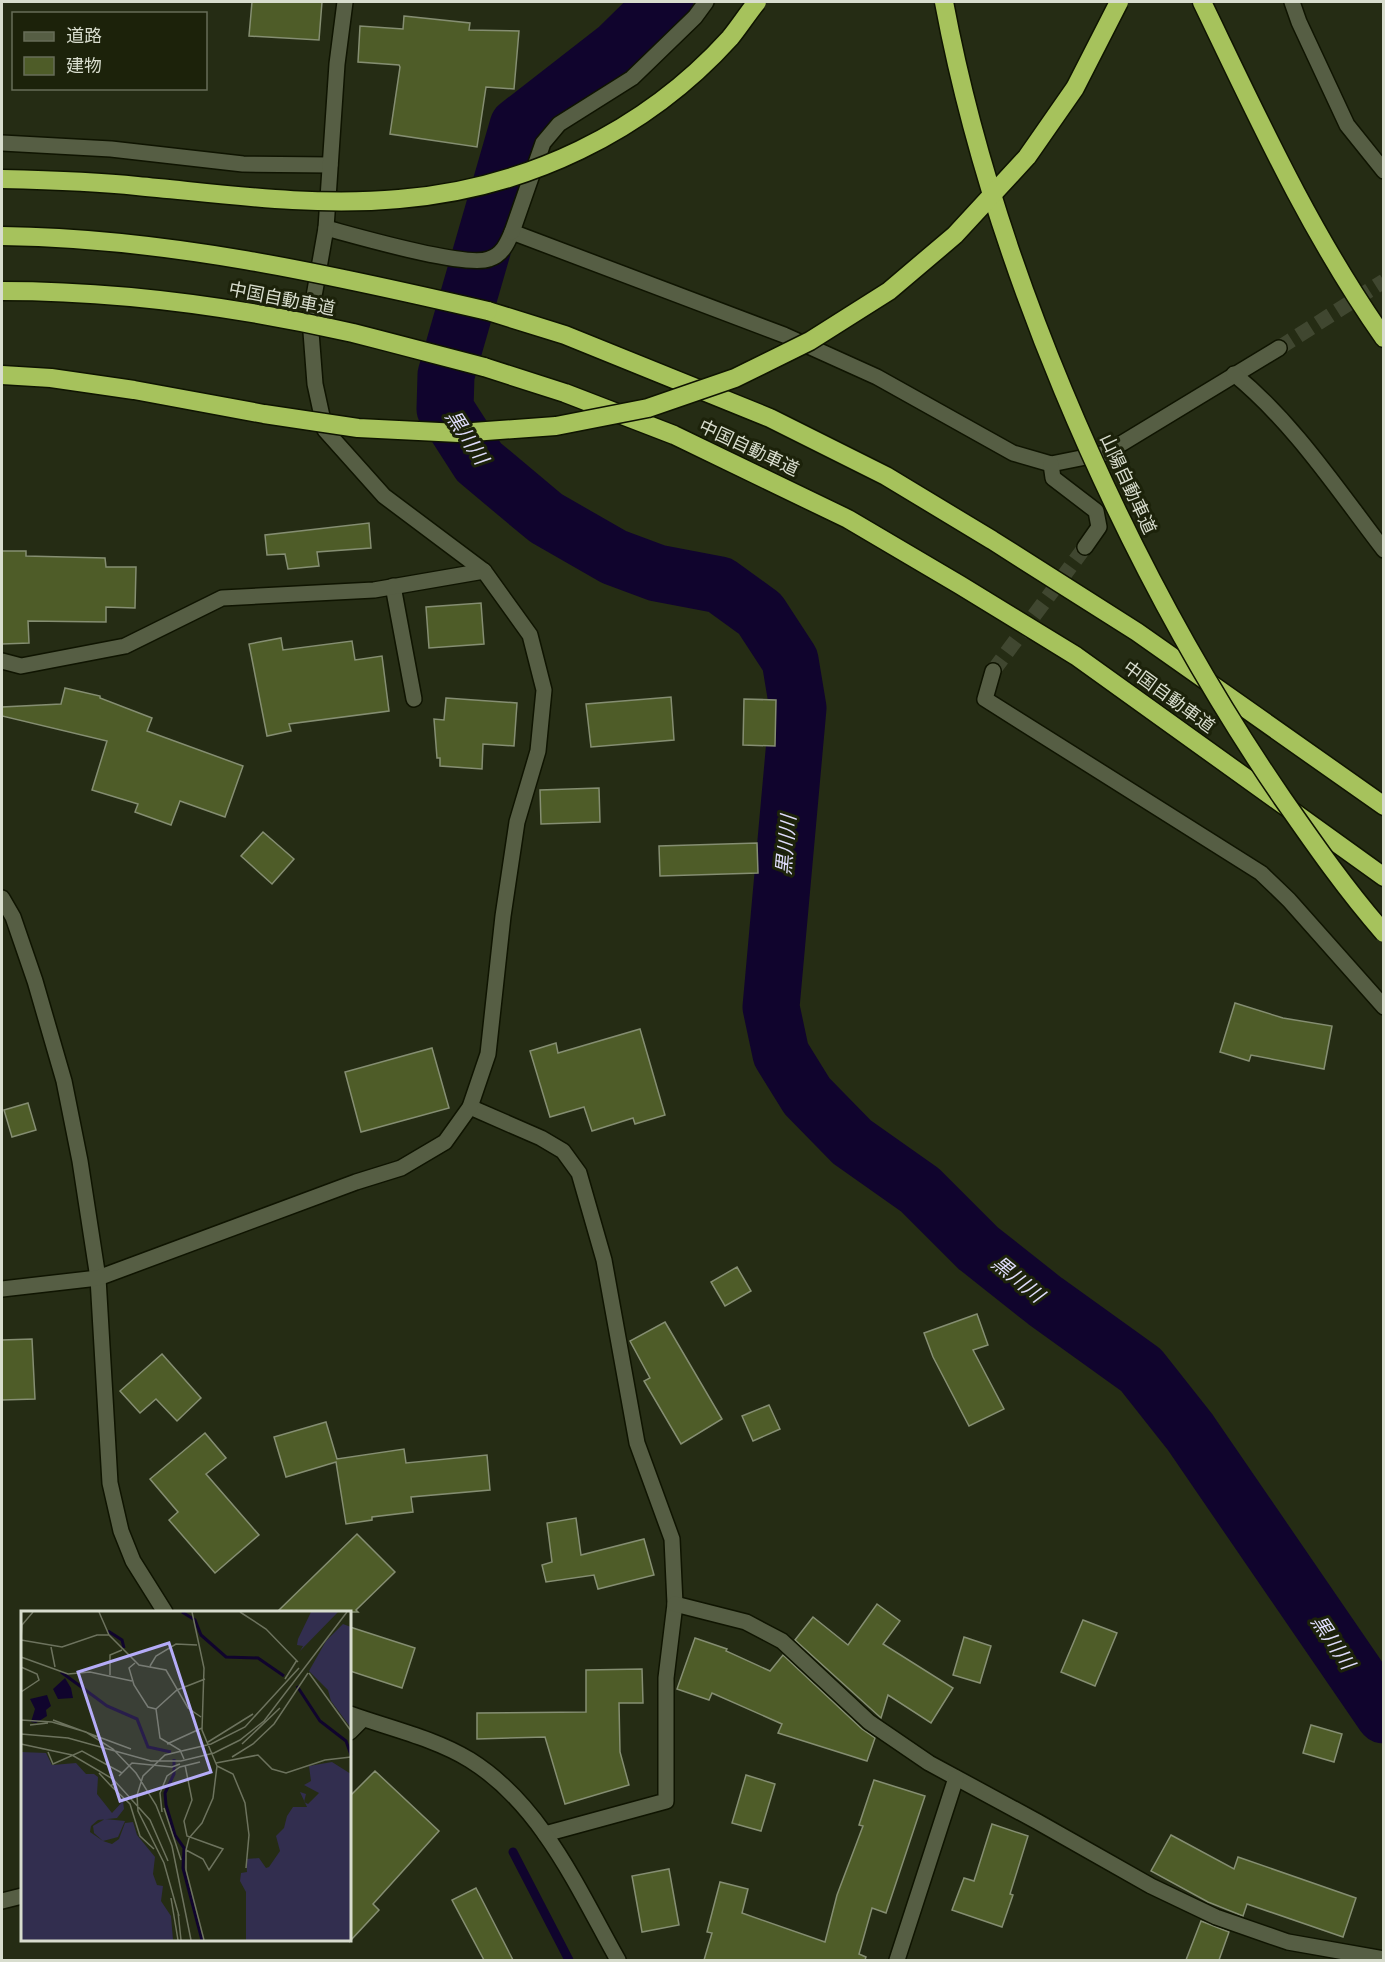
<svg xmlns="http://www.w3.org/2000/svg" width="1385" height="1962" font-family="Montserrat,'Noto Sans JP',sans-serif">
	<rect width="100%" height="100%" fill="#252c14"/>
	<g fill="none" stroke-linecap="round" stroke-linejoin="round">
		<!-- stream -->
		<polyline stroke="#10042d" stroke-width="9" points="513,1852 569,1960"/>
		<!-- river -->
		<polyline stroke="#10042d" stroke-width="57" points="665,2 617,49 518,126 446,375 445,409 479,462 546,518 614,557 657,573 720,585 760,614 790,660 798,708 771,1007 781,1054 807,1096 852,1142 920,1190 978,1248 1045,1301 1141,1370 1190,1432 1384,1715"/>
	</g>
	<!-- building -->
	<g fill="#4e5c28" stroke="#858e72" stroke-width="1.5">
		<polygon points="252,2 322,2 319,40 249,36"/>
		<polygon points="404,16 470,23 469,30 519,31 514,89 486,87 477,147 390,134 400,67 399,65 358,62 360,26 403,29"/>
		<polygon points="369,523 371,548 317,552 319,566 288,569 285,554 267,555 265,535"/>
		<polygon points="2,551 26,551 26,556 105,558 106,567 136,567 135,608 106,607 106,622 28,621 29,643 2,644"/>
		<polygon points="481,603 484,644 429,648 426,607"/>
		<polygon points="281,638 283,650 352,641 355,660 382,656 389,711 289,724 291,731 267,736 249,644"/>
		<polygon points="65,688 100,696 100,698 152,718 147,731 243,766 225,817 180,801 171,825 135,812 138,804 92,790 107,741 2,716 2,707 61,704"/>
		<polygon points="671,697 674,740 591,747 586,704"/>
		<polygon points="446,698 517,703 514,746 483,744 482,769 440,766 440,758 437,758 434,719 444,720"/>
		<polygon points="744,699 776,700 775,746 743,745"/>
		<polygon points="599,788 600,822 541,824 540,790"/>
		<polygon points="263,832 294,859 272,884 241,856"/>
		<polygon points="757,843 758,873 660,876 659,846"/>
		<polygon points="1235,1003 1283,1018 1332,1026 1324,1069 1251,1055 1249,1061 1220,1052"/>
		<polygon points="640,1029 665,1115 635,1124 633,1118 592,1131 584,1107 550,1117 530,1051 556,1043 558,1053"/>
		<polygon points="432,1048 449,1108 361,1132 345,1072"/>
		<polygon points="28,1103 36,1130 12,1137 4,1110"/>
		<polygon points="737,1267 751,1291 725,1306 711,1282"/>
		<polygon points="977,1314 988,1345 973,1350 1004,1409 969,1426 933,1357 924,1333"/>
		<polygon points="665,1322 722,1419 681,1444 644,1381 650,1378 630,1341"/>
		<polygon points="32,1339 35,1399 2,1400 2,1340"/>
		<polygon points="162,1354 201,1398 177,1421 156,1399 140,1413 120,1391"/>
		<polygon points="769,1405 780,1429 753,1441 742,1416"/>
		<polygon points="326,1422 337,1459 404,1449 406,1463 487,1455 490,1490 411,1497 413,1512 372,1517 372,1520 346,1524 336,1462 286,1477 274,1437"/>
		<polygon points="205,1433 226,1458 206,1474 259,1535 215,1573 169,1520 178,1512 150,1479"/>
		<polygon points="576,1518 581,1555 644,1539 654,1575 598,1589 594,1575 546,1582 542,1565 552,1562 547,1523"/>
		<polygon points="357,1534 395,1572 356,1610 358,1612 277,1612"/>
		<polygon points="877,1604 900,1621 883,1644 953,1688 931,1723 888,1695 881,1718 795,1640 813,1617 848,1645"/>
		<polygon points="1083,1620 1117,1633 1095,1686 1061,1672"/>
		<polygon points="350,1627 415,1648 402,1688 350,1671"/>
		<polygon points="964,1637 991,1646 980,1683 953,1675"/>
		<polygon points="695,1638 727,1649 726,1651 770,1671 783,1655 862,1729 875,1738 867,1761 778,1733 782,1724 712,1693 709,1700 677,1689"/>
		<polygon points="642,1669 643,1703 619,1703 620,1752 629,1785 565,1804 545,1737 477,1739 477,1713 586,1712 586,1670"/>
		<polygon points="1311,1725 1342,1734 1334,1762 1303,1753"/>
		<polygon points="375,1771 439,1831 373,1904 379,1910 350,1941 350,1796"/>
		<polygon points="746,1775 775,1784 761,1831 732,1823"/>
		<polygon points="874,1780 925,1796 886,1913 872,1908 859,1954 866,1957 865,1960 704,1960 712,1933 707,1932 720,1882 748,1889 742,1913 825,1942 837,1895 863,1826 859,1825"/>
		<polygon points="992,1824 1028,1836 1010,1894 1013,1895 1002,1927 952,1910 964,1878 974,1881"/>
		<polygon points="1171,1835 1234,1869 1238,1857 1356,1898 1343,1937 1247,1904 1243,1916 1208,1902 1151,1871"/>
		<polygon points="669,1869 679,1925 642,1932 632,1876"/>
		<polygon points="476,1888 513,1960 484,1960 452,1900"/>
		<polygon points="1201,1921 1229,1932 1219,1960 1186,1960"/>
	</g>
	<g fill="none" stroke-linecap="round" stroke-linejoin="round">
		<!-- minor-tunnel -->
		<g stroke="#404730" stroke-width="15" stroke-dasharray="15 8" stroke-linecap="butt">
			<polyline points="1279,348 1384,281"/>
			<polyline points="993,671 1085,547"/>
		</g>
		<defs>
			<g id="minor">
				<polyline points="1292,2 1299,22 1347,125 1384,171"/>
				<polyline points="2,143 111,149 243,164 330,165"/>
				<path d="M 326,228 C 356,236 465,268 489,259 C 502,255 507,244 512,232 L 784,335 L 877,377 L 1013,453 L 1051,464 L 1106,453 L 1279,348"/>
				<polyline points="512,232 543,143 559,124 632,78 695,17 706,2"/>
				<path d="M 1234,374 C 1294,423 1337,489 1384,550"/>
				<polyline points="1051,464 1053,478 1096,511 1099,527 1085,547"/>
				<polyline points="393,586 414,699"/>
				<polyline points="2,661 21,666 125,646 222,598 374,590 484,571"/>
				<polyline points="993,671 985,699 1261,873 1289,900 1384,1007"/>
				<polyline points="2,898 13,917 35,981 64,1081 80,1161 98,1278 110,1483 121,1531 133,1561 165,1612"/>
				<polyline points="470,1107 541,1138 563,1151 579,1173 604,1260 637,1443 672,1539 675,1604 666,1678 666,1801 545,1834"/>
				<polyline points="2,1289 98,1278 356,1182 401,1168 445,1142 470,1107 488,1054 503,916 517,822 538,751 544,690 530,635 484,571 384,496 325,430 315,384 310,319 326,228 337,64 345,2"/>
				<polyline points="675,1604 746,1622 782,1641 869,1722 929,1763 1038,1822 1151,1886 1216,1917 1288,1942 1384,1959"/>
				<path d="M 350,1714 C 389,1728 434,1738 470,1760 C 542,1805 578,1889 618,1960"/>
				<polyline points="350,1732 363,1719"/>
				<polyline points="2,1901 22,1896"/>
				<polyline points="897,1960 956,1778"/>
			</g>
			<g id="highway">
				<path d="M 1202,2 C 1257,116 1310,233 1384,338"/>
				<polyline points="488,311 565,335 770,418 886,476 992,540 1137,632 1384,806"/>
				<polyline points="484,367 565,393 674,435 848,519 960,585 1076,656 1384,877"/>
			</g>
		</defs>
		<!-- minor casing -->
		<use href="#minor" stroke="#0f1401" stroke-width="18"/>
		<!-- highway casing -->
		<use href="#highway" stroke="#0f1401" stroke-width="21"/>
		<!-- minor -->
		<use href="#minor" stroke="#565e44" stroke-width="15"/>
		<!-- highway -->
		<use href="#highway" stroke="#a6c25c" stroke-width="18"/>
		<defs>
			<g id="highway-bridge">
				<path d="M 944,2 C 969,135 1011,265 1063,390 C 1123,534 1195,671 1283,799 C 1315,845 1347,891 1384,933"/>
				<path d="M 2,179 C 47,180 92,181 137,186 C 224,194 312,207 399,199 C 525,189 645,132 730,38 C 739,27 748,13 757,2"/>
				<path d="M 2,236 C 167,238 328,274 488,311"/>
				<path d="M 2,291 C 119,291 238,307 353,333 C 397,344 441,356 484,367"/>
				<polyline points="2,375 51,378 134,390 264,414 358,428 459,433 556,426 648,408 735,378 810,341 889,291 955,235 1027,157 1075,88 1119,2"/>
			</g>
		</defs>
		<!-- highway-bridge casing -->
		<use href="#highway-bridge" stroke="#0f1401" stroke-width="21" stroke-linecap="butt"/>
		<!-- highway-bridge -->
		<use href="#highway-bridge" stroke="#a6c25c" stroke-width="18"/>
	</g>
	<g text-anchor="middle" stroke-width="6" stroke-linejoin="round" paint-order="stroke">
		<!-- street labels -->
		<g font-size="18" fill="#d8ddce" stroke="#1c220a">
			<text transform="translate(282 299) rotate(11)" y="6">中国自動車道</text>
			<text transform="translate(749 448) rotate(25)" y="6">中国自動車道</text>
			<text transform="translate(1128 484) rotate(65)" y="6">山陽自動車道</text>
			<text transform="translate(1169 697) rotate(36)" y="6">中国自動車道</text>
		</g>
		<!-- water labels -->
		<g font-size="20" font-style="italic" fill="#dedbfa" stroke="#1c220a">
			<text transform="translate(467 437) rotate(57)" y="7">黒川川</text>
			<text transform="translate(786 845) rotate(-85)" y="7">黒川川</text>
			<text transform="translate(1018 1279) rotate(39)" y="7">黒川川</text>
			<text transform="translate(1333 1642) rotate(56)" y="7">黒川川</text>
		</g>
	</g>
	<!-- overview -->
	<g transform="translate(21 1611)">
		<rect width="330" height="330" fill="#252c14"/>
		<path d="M 290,1 L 317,1 L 279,40 L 282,35 L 276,34 L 277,28 ZM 322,13 L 330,16 L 330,117 L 310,90 L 307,79 L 288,60 L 305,30 ZM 0,141 L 25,142 L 31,154 L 55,152 L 65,163 L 73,163 L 77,166 L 76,183 L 91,202 L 102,190 L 103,198 L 96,207 L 77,209 L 70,215 L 69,221 L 82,230 L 73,222 L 72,215 L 84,208 L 104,210 L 97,226 L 82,230 L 91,233 L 98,228 L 104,212 L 112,211 L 116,224 L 134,246 L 132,263 L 136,274 L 142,275 L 140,290 L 150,305 L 152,329 L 0,329 ZM 311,151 L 330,163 L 330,329 L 225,329 L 225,281 L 219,270 L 220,262 L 226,261 L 225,248 L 238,247 L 245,257 L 248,256 L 259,240 L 255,225 L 263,217 L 266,205 L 272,196 L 286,196 L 279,181 L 285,183 L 283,191 L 287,193 L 298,182 L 283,174 L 290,170 L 288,155 Z" fill="#322e4f"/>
		<path d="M 44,67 L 50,77 L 52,87 L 37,88 L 32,78 ZM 26,84 L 30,95 L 25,99 L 26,105 L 15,112 L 10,111 L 14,98 L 9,88 Z" fill="#10042d"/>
		<path fill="none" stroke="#10042d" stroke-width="3" d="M 161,1 L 174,9 L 180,24 L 205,46 L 237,47 L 263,65M 87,20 L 101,29 L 103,37M 40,61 L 86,95 L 116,108 L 127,136 L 150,141M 276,75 L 299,110 L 325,130 L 330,144M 153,148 L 153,163 L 144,182 L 145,194 L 154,224 L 163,237 L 162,257 L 181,329"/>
		<path fill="none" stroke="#6d735e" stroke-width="1.5" d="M 78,1 L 88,24M 171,1 L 183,57 L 181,119 L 196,155 L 192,187 L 181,212 L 168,227 L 165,239 L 165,259 L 183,329M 219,1 L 245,18 L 277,51M 0,29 L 41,36 L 76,24 L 88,24 L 118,54 L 145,59 L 167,97 L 180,106M 0,29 L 1,14 L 12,1M 30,36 L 34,56M 0,46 L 47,63 L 69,61 L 111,70M 114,52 L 108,57 L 113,74 L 127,96 L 135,98M 129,55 L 135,45 L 155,33 L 176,34M 0,56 L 16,63 L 18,69 L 0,81M 288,62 L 330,120M 89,64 L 89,44 L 101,39M 264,68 L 276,49M 0,109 L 31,111 L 65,121 L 92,138 L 115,162 L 135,194 L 151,235 L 170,329M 32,109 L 110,138M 9,114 L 27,112M 0,123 L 47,127 L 130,150 L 160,150 L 193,142 L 219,129 L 243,110 L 326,1M 187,131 L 232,103M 0,133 L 51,144 L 92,168 L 129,209 L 147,250M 146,133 L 181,117M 221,133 L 259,97M 27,141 L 32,153 L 61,140 L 101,162M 211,146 L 232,133 L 253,113 L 287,62M 163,148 L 159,139 L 139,127 L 135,98 L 156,79 L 184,68M 195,152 L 237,144 L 251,158 L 265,162 L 304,149 L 330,146M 164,154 L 171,189 L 163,210 L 166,225 L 202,238 L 188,259 L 182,248 L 165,239M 196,155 L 212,163 L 224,192 L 228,224 L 225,257M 78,162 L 90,175 L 92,173M 98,165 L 111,152 L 151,156 L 159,153M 90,175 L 109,193 L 119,225 L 133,238M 143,197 L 160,249M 141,201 L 139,182 L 146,165 L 159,156 L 179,151M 150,287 L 157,329M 157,301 L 160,329M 158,305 L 143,252 L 117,200 L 116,184 L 122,165 L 144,144 L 190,133 L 224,116 L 278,57"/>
		<path fill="#b5acf8" fill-opacity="0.15" stroke="#b5acf8" stroke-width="3" d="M 148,32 L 190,161 L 99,190 L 57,61 Z"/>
		<rect width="330" height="330" fill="none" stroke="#d8ddce" stroke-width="3"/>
	</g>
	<!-- border -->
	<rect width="1385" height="1962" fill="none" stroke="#d8ddce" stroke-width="6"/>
	<!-- legend -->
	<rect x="12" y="12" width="195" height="78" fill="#1c220a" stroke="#676d58" stroke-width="1.5"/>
	<rect x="24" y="32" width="30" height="9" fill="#565e44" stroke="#676d58" stroke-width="1.5"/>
	<text x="66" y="42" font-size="18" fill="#d8ddce">道路</text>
	<rect x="24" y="57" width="30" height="18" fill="#4e5c28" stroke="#676d58" stroke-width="1.5"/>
	<text x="66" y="72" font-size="18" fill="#d8ddce">建物</text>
</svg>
